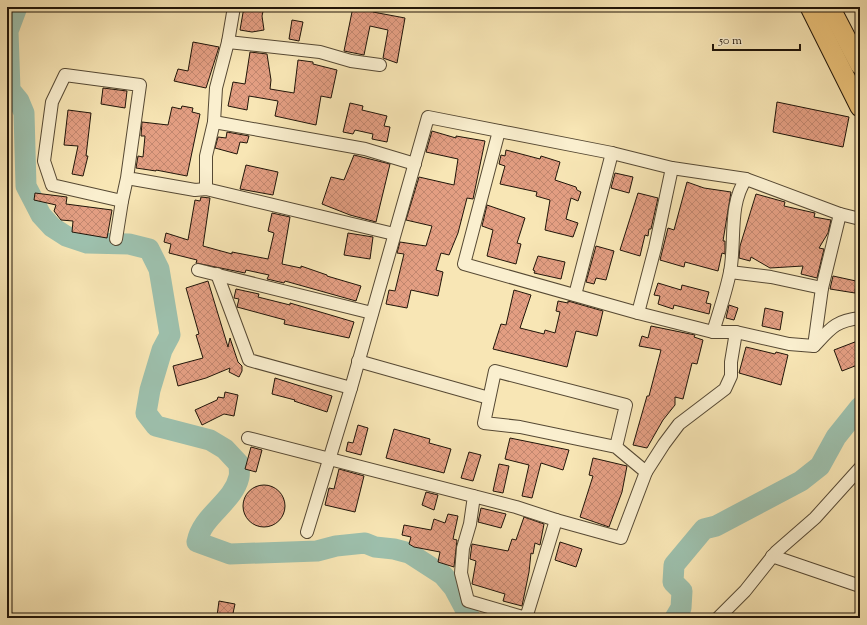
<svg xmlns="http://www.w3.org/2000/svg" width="867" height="625" font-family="'Sorts Mill Goudy',serif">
	<defs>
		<pattern id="building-cross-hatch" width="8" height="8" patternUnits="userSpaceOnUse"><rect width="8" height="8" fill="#e39e82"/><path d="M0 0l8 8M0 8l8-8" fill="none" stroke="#c2876f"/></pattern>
	</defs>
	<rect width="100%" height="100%" fill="#f8e6b5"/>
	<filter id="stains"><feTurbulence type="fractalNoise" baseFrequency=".005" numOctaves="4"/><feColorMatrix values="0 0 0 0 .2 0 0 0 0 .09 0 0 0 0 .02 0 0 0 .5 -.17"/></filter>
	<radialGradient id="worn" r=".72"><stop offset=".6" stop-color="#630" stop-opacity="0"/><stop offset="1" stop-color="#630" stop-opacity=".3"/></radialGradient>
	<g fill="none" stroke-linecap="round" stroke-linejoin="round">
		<!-- river -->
		<g stroke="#9dc0ad" stroke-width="21">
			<path d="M 17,7 L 8,31 L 10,90 L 19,101 L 24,113 L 26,186 L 41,215 L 52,227 L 66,236 L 87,243 L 129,244 L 149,249 L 159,269 L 170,335 L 162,350 L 150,390 L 146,413 L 156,426 L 210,440 L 225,449 L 239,464 C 239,468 240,473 239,477 C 233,503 202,515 197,542 L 230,554 L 317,551 L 336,546 L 365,543 L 375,547 L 394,549 L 409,553 L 443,575 L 454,588 L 470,618"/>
			<polyline points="675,618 681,608 682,591 673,582 674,565 704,529 716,526 801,481 820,466 836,437 860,407"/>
		</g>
	</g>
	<!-- building -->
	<g fill="url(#building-cross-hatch)" stroke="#201509">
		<polygon points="244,7 264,7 262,16 264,30 252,32 240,30"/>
		<polygon points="353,7 374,7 373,12 405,18 397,63 383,58 388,30 370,26 364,55 344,51"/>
		<polygon points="292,20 303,22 299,41 289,39"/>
		<polygon points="193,42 219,47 206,88 174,81 178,69 188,71"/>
		<polygon points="250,52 267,54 271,80 270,89 294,93 298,60 313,62 313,64 337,70 331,98 321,96 316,125 275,116 278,101 249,96 247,110 228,106 233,82 245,84"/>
		<polygon points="103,88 127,91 125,108 101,104"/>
		<polygon points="777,102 849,117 843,147 773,132"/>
		<polygon points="350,103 363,106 362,110 387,116 384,126 390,127 387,142 372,139 373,134 355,130 353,134 343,132"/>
		<polygon points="182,106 193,108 192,112 200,114 187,176 156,170 156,171 136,168 138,156 143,157 145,136 141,136 142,122 168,125 172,107 181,109"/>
		<polygon points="68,110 91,113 86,156 88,156 83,176 72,174 78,146 64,145"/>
		<polygon points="432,131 456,138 456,136 485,141 473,199 467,198 458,233 449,255 441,253 436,270 443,272 438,296 411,290 407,308 386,304 389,290 395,291 404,254 397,253 400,242 426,246 432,226 406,220 419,177 454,185 458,159 426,152"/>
		<polygon points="227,132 249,136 247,143 240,142 237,154 215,148 218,137 226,138"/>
		<polygon points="506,150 540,159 541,156 560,162 555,180 576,187 577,190 581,192 578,201 571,198 566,219 578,223 573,237 545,230 550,200 536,196 537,192 500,184 505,166 499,164 501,155 505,156"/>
		<polygon points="354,155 390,164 376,222 350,215 322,204 331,177 344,180"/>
		<polygon points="246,165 278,172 273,195 240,189"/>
		<polygon points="615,173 633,177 629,193 611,188"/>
		<polygon points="687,182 704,188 731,192 723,241 725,241 725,254 722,253 718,271 685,262 684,267 660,260 668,228 674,230"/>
		<polygon points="35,193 67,197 66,204 112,210 107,238 72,232 73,221 61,220 54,211 56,205 34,200"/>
		<polygon points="638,193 658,198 651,229 649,229 648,236 645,235 640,256 620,250"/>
		<polygon points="756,194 785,202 784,206 815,213 814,217 831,220 828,233 819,248 824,249 817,278 801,274 803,266 770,268 751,257 750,261 739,258 740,246"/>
		<polygon points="201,197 210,198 203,246 232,254 232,252 268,259 274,233 268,231 272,213 290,217 282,264 301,268 301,266 327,275 327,276 361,286 356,301 285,281 284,283 267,279 269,275 246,270 245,273 196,263 197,260 169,253 171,244 164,242 166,233 188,240 195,200 200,201"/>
		<polygon points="487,205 525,218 517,243 521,244 516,264 487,256 493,230 482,226"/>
		<polygon points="348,233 373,237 370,259 344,255"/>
		<polygon points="596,246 614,251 606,280 596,278 594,284 586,282"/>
		<polygon points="538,256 565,262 561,279 534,273 535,271 533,270"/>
		<polygon points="833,276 856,281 855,293 830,289"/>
		<polygon points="208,281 228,347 230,338 238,362 242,366 242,371 239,377 229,372 230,368 206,378 178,386 173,366 203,358 196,335 199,334 186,288"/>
		<polygon points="658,283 681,290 682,285 709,292 706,303 711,304 709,314 674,305 673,309 658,304 660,296 654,295"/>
		<polygon points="236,289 259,294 258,297 290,305 290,303 354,322 349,338 284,324 285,320 237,307 239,299 234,298"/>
		<polygon points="514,290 531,295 520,328 544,334 545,330 555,333 560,312 556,311 558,301 568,303 568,301 603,311 597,336 576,331 567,367 493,349 501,324 506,325"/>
		<polygon points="729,305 738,308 734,320 726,318"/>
		<polygon points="765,308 783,312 780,330 762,326"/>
		<polygon points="651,326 695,335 694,337 703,340 697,364 692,363 683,399 675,397 675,405 663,420 647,448 633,445 647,396 649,396 661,350 639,346 642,336 648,338"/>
		<polygon points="860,340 860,364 842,371 834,350"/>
		<polygon points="746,347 775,354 776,352 788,355 781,385 739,373"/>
		<polygon points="275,378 332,396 327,412 294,401 295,400 272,394"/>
		<polygon points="225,392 238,395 234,416 224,414 202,425 195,410 217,400 218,397 224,398"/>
		<polygon points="358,425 368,428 361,455 346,451 348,442 353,443"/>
		<polygon points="394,429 430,439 429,443 451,449 444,473 386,458"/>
		<polygon points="510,438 569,450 563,470 541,463 532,498 522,496 529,465 505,459"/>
		<polygon points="251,447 262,450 256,472 245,469"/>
		<polygon points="469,452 481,455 473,481 461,478"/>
		<polygon points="593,458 627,466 622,492 609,527 580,517 593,476 589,475"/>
		<polygon points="499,464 509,466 503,493 493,491"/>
		<polygon points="339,469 364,476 355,512 325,505 329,488 334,489"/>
		<circle cx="264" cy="506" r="21"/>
		<polygon points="426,492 438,495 434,510 422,505"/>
		<polygon points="481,508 506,514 501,528 478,522"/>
		<polygon points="448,514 458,516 453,539 457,540 454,567 438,562 440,552 414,547 409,544 411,537 402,535 404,525 431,530 434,519 445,523"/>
		<polygon points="524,517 544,524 540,545 535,543 533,554 531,553 529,572 522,606 503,601 505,594 472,584 476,561 470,559 472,544 508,551 512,539 516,540"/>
		<polygon points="560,542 582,549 576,567 555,560"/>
		<polygon points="219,601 235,604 232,618 217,616"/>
	</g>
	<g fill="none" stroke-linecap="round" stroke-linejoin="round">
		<defs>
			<g id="street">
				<polyline points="234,7 228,42 216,88 214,122 365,149 415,164"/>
				<polyline points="228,42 320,52 351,61 380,65"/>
				<polyline points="499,131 464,264 638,313 713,332 736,332"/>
				<polyline points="127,178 122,201 52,185 44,161 52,102 65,75 140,85 127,178 195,190 206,189 394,234"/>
				<polyline points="206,189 206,156 214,122"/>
				<polyline points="116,239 122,201"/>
				<polyline points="198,270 372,313"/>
				<polyline points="730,272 771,277 822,288"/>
				<polyline points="217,274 249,360 351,388"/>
				<polyline points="575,295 612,153"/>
				<polyline points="638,313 655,248 672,168"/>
				<path d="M 713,332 C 719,312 726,292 730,272 C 736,242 728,205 746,179"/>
				<polyline points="814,346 822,288 840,214"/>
				<polyline points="358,361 489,398"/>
				<polyline points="248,438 516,507 556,520 526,618 468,601 461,573 463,548 470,524 474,496"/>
				<path d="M 616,447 L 626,405 L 495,371 L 484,423 L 520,427 L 616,447 L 646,472 L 664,444 L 679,424 L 725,389 L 731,376 L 731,362 L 736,332 L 789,344 L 814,346 C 831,328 835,321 860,318"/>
				<polyline points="556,520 621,538 646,472"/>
				<polyline points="307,532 351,388 428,117 612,153 672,168 746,179 840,214 860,219"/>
				<polyline points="772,556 860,586"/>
				<polyline points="718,618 745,591 776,552 815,518 860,468"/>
			</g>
			<g id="primary">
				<polyline points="810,7 860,107"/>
				<polyline points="830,7 860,65"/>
			</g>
		</defs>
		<!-- street casing -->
		<use href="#street" stroke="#564934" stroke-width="14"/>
		<!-- primary casing -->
		<use href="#primary" stroke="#201509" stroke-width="21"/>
		<!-- street -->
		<use href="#street" stroke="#faefcf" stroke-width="12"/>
		<!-- primary -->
		<use href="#primary" stroke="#ecc37a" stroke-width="19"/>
	</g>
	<!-- margin -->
	<rect width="867" height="625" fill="none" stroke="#f8e6b5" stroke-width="24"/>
	<rect x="8" y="8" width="851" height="609" fill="none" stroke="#201509" stroke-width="2"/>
	<rect x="12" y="12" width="843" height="601" fill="none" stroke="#201509"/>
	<!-- scale -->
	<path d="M713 44v6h87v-6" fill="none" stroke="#201509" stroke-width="2"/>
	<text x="719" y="44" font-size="12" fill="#201509" stroke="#faefcf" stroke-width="3" paint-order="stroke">50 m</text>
	<rect width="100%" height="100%" filter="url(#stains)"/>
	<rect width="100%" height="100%" fill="url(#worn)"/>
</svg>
